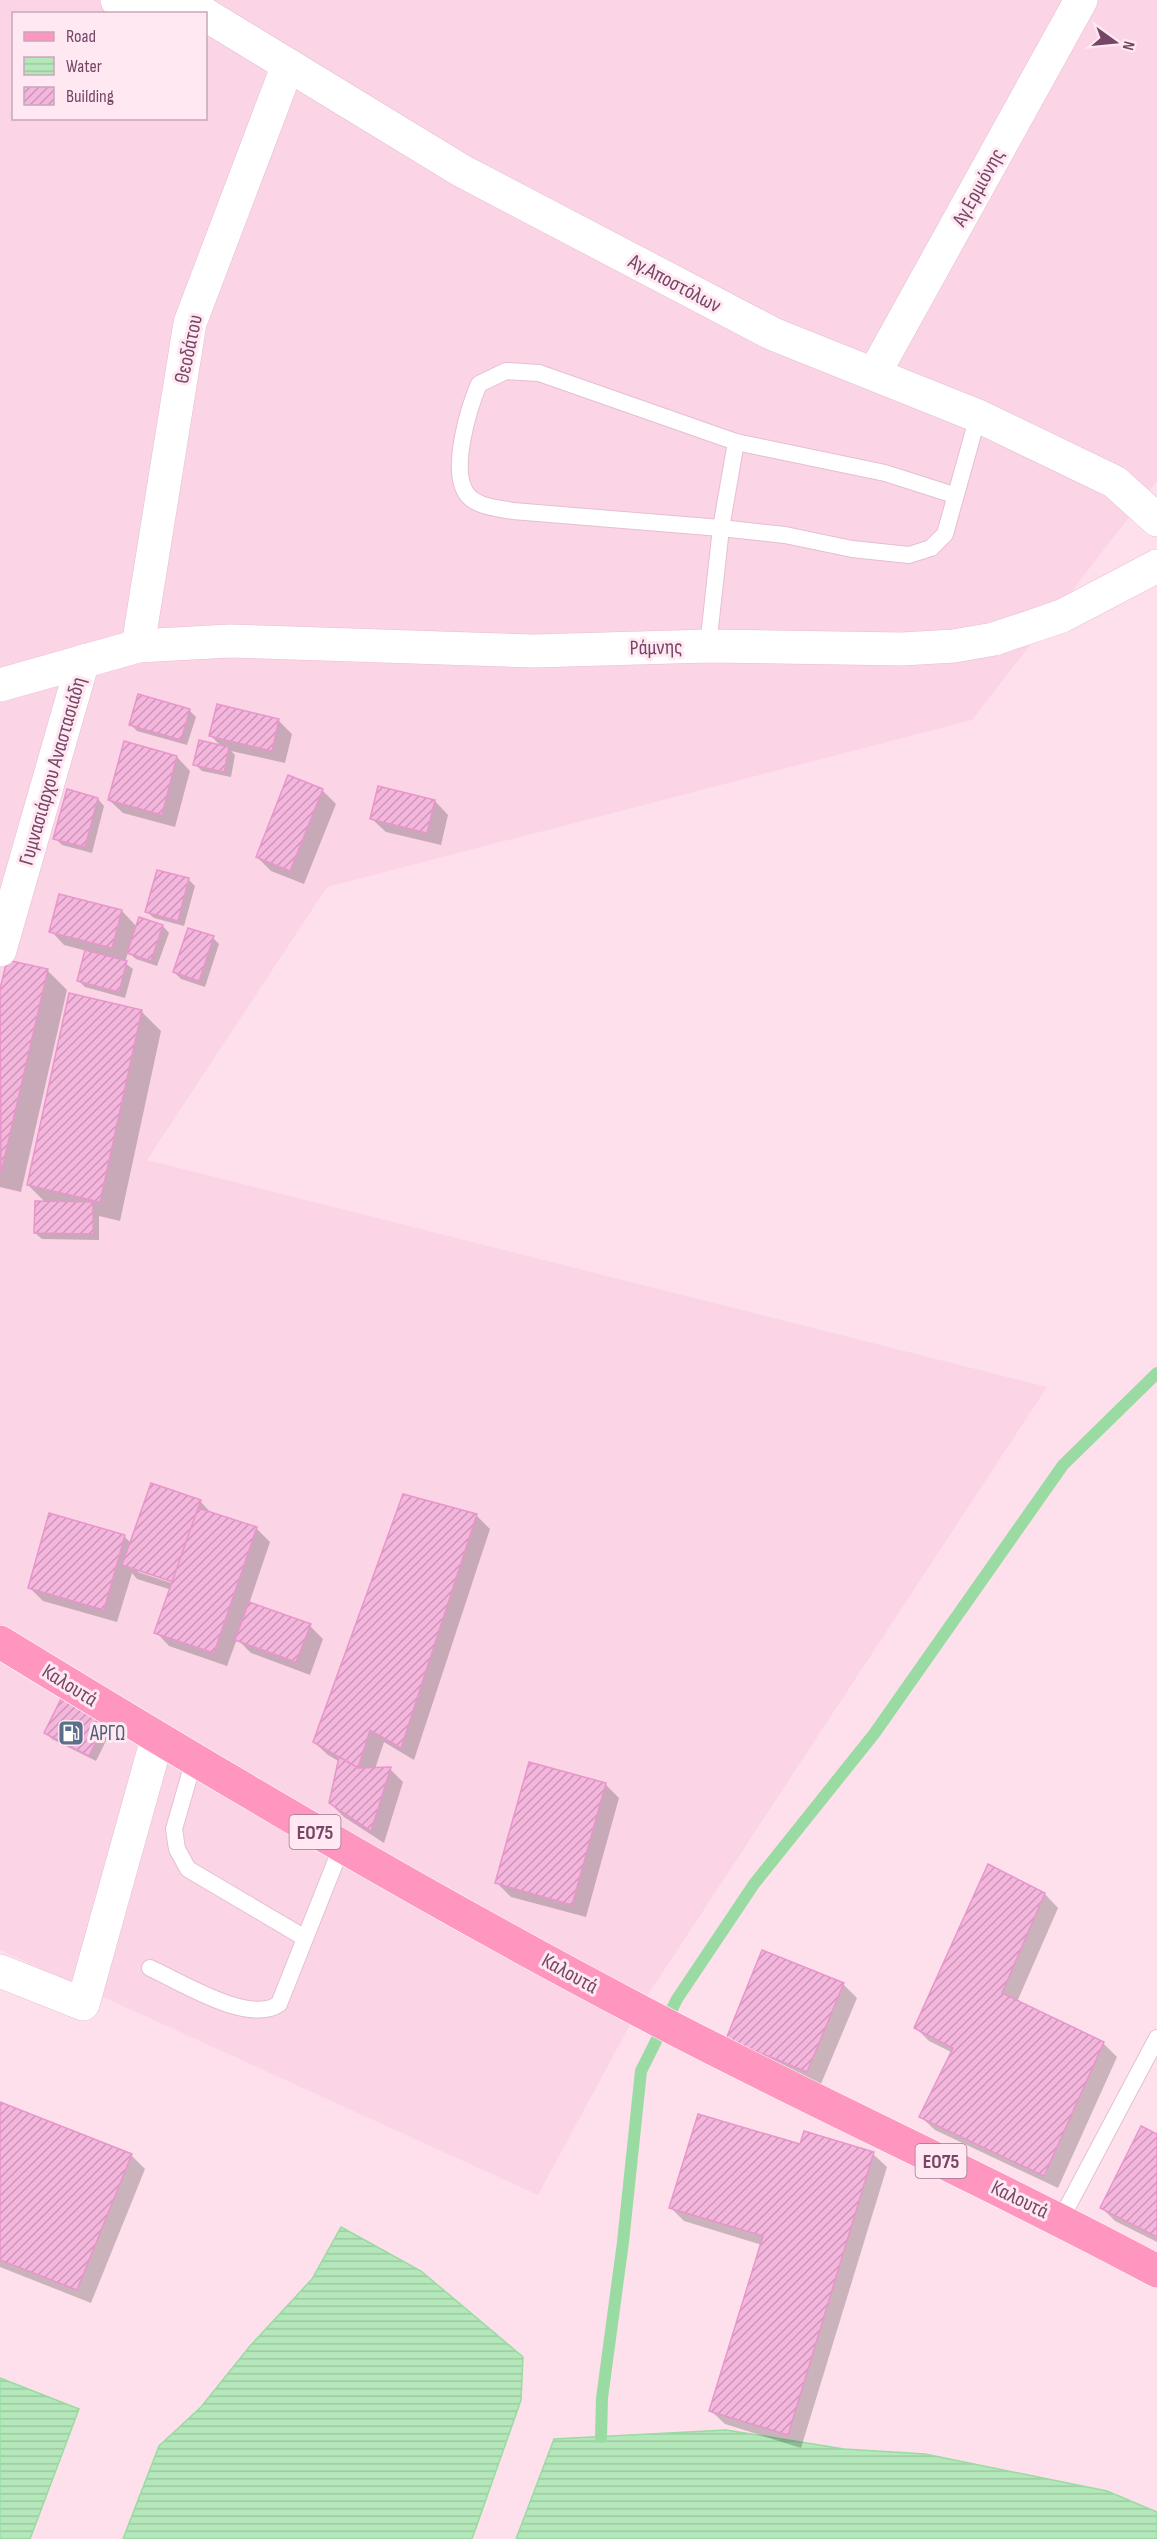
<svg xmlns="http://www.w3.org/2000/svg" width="1157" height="2539" font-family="'Sofia Sans Condensed',sans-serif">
	<defs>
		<pattern id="water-rules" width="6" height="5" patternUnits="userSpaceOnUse" patternTransform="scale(1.5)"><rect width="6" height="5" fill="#b4e8ba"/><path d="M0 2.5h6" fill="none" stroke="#9ec8a3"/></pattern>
		<pattern id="building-hatch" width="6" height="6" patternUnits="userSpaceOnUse" patternTransform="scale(1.5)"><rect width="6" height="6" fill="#f5b6dd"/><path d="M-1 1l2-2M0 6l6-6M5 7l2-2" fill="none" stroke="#cb96b7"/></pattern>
	</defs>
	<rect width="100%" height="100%" fill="#fee0ec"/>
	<!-- residential -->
	<path fill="#fbd4e6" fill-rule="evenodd" d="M 0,0 L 1157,0 L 1157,481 L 972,720 L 327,887 L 147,1160 L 1047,1387 L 638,2010 L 538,2195 L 0,1950 ZM 14,14 L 206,14 L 206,118 L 14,118 Z"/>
	<!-- water -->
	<g fill="url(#water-rules)" stroke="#99dba2" stroke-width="1.5">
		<polygon points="341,2227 421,2271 523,2357 521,2400 472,2539 123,2539 159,2446 201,2407 250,2346 312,2279"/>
		<polygon points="0,2378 79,2409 30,2539 0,2539"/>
		<polygon points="726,2430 844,2449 925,2454 1107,2491 1157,2512 1157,2539 516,2539 554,2439"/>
	</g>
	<!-- shadow -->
	<g fill="#0003" fill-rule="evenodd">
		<polygon points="189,710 196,717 187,745 137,731 130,724"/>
		<polygon points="278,720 292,734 285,763 231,751 235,755 231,777 202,771 195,764 222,747 211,736"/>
		<polygon points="177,757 190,771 175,827 123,813 109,800"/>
		<polygon points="322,790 336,804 304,884 271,871 257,857"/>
		<polygon points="98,799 104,806 92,853 62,845 55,838"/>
		<polygon points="435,801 448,815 441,845 386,832 372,819"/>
		<polygon points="188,879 195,886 184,926 154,918 147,912"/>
		<polygon points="60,896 122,911 137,927 163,926 169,933 157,966 136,959 128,952 125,963 133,969 125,998 85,987 79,981 87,951 64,945 51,931"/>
		<polygon points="213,938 219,944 205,987 181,979 174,972"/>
		<polygon points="8,962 47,970 67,990 21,1192 0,1187 0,996"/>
		<polygon points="141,1011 161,1031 120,1221 99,1216 99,1240 42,1239 35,1233 46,1203 28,1185"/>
		<path d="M 200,1501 L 213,1515 L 256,1528 L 270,1542 L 249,1604 L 310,1626 L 323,1639 L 310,1675 L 251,1653 L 237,1639 L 227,1666 L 169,1646 L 156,1632 L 172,1590 L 137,1579 L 132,1573 L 117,1622 L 43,1601 L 29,1587 L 124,1536 L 131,1543 ZM 138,1569 L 181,1583 L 180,1586 L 138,1572 Z"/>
		<polygon points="476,1515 490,1529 414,1760 384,1742 375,1769 390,1769 403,1782 384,1843 344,1817 330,1803 340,1762 328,1755 314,1742"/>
		<polygon points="63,1699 113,1727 96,1761 52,1739 45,1733"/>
		<polygon points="605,1784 619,1798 586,1917 511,1897 497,1883"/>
		<polygon points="988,1866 1045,1894 1058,1908 1017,2002 1103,2043 1117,2057 1058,2188 935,2130 921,2117 953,2053 929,2041 916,2028"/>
		<polygon points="843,1984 857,1998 821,2084 741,2052"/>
		<polygon points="0,2103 131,2155 145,2169 91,2303 0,2267"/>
		<polygon points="1157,2136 1157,2242 1115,2221 1102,2208"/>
		<polygon points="801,2146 873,2154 887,2167 801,2448 725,2424 711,2411 762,2245 684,2221 671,2208"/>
	</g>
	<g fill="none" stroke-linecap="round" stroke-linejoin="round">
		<!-- stream -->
		<polyline stroke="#99dba2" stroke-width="12" points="601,2437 602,2398 623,2242 641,2071 677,1999 754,1884 874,1734 1063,1465 1157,1373"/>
	</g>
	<!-- building -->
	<g fill="url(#building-hatch)" stroke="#e995cb" stroke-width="1.5">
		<polygon points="138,694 190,709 181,740 129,725"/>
		<polygon points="217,704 279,719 272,751 209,736"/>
		<polygon points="199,740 229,747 224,772 193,765"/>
		<polygon points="124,741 177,756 162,815 108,800"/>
		<polygon points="288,775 323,789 290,871 256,857"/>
		<polygon points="378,786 435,800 427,833 370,819"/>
		<polygon points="67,789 98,798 85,847 53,839"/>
		<polygon points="157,870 189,878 178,921 145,912"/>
		<polygon points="59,894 122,910 112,948 49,932"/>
		<polygon points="139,917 163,925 151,961 127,953"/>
		<polygon points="188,928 214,936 199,981 173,972"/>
		<polygon points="85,950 127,961 119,992 77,981"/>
		<polygon points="7,960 48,969 1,1173 0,989"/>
		<polygon points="69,993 142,1010 100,1202 27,1185"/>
		<polygon points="35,1201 93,1202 93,1234 34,1233"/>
		<polygon points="151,1483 201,1500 173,1582 122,1565"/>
		<polygon points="403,1494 477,1514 401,1748 370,1730 358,1768 313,1742"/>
		<polygon points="198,1508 257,1527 214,1653 154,1633"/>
		<polygon points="49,1513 125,1535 104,1610 28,1588"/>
		<polygon points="249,1602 311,1624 296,1662 235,1640"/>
		<polygon points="62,1697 107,1719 89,1756 44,1733"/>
		<polygon points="339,1757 358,1768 391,1767 371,1831 329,1803"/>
		<polygon points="529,1762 606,1783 572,1905 495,1883"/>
		<polygon points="988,1864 1045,1893 1002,1993 1104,2042 1044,2176 919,2117 953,2048 914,2028"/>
		<polygon points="762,1950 844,1983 807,2072 726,2039"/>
		<polygon points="0,2102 132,2154 77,2290 0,2260"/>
		<polygon points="698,2114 800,2144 804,2131 874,2152 788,2435 709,2411 763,2236 669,2208"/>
		<polygon points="1141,2126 1157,2134 1157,2237 1100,2208"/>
	</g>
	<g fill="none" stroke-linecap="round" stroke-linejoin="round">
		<defs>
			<g id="lane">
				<path d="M 954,495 L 885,473 L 736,442 L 539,373 L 506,371 L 479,384 C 469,407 450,469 466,493 C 475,507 498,508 513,511 L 721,528 L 785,535 L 852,549 L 909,555 L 931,548 L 945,534 L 978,416"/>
				<polyline points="708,646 721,528 736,442"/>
				<polyline points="194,1760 174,1829 177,1849 188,1869 305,1938"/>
				<path d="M 150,1968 C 181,1982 249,2025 279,2004 L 341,1848"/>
				<polyline points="1061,2219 1157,2038"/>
			</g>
			<g id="street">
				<polyline points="117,0 204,14"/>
				<polyline points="206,15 462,171 773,334 978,416 1115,482 1157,520"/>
				<polyline points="874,374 1081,0"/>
				<polyline points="138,646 190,323 288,65"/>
				<polyline points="0,950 83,661"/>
				<polyline points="0,1971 83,2004 157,1739"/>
			</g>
			<polyline id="secondary" points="0,685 138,646 230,641 534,651 708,646 902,649 954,646 994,639 1062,616 1157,566"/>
			<path id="primary" d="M 0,1642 C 211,1771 423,1897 642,2012 C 812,2102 988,2180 1157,2271"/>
		</defs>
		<!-- lane casing -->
		<use href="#lane" stroke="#e4bfd3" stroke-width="18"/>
		<!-- street casing -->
		<use href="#street" stroke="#e4bfd3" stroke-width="34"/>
		<!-- secondary casing -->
		<use href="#secondary" stroke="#eabbd5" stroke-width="34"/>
		<!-- primary casing -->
		<use href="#primary" stroke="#fff" stroke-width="34"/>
		<!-- lane -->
		<use href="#lane" stroke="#fff" stroke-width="16"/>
		<!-- street -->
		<use href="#street" stroke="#fff" stroke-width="33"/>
		<!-- secondary -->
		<use href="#secondary" stroke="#fff" stroke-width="33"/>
		<!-- primary -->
		<use href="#primary" stroke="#ff96bf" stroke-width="33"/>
	</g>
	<!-- icons -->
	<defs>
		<symbol id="fuel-square" viewBox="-11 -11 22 22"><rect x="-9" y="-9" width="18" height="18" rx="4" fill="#5c6f8a" stroke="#ffe8f2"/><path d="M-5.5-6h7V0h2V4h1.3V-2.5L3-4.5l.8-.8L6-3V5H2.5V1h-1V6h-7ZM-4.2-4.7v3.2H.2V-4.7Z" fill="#fff"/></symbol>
	</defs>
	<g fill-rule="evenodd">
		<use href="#fuel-square" x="56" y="1718" width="30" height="30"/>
	</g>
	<g text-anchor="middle" stroke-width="6" stroke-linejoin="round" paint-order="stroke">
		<!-- shield labels -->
		<g fill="#ffe8f2" stroke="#9f7790" stroke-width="1.5">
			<rect x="289.5" y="1815" width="51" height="34" rx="4.5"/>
			<rect x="915.5" y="2144" width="51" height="34" rx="4.5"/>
		</g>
		<g font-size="20" font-weight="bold" fill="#764666">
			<text x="315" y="1839">ΕΟ75</text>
			<text x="941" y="2168">ΕΟ75</text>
		</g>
		<!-- street labels -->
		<g font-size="21" fill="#764666" stroke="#ffe8f2">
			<text transform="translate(978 187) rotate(-61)" y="7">Αγ.Ερμιόνης</text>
			<text transform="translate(675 283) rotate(28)" y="7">Αγ.Αποστόλων</text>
			<text transform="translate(188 349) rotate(-78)" y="7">Θεοδάτου</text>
			<text transform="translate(656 647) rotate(-1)" y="7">Ράμνης</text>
			<text transform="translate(52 771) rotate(-74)" y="7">Γυμνασιάρχου Αναστασιάδη</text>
			<text transform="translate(70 1685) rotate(32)" y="7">Καλουτά</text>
			<text transform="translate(570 1973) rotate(29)" y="7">Καλουτά</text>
			<text transform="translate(1020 2199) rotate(26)" y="7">Καλουτά</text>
		</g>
		<!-- service labels -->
		<g font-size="21" fill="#4e5e75" stroke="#ffe8f2" text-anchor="start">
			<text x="90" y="1740">ΑΡΓΩ</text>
		</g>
	</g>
	<!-- legend -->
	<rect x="12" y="12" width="195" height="108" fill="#ffe8f2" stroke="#c8a7ba" stroke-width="1.5"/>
	<rect x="24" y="32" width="30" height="9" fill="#ff96bf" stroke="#c8a7ba" stroke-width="1.5"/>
	<text x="66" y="42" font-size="18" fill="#764666">Road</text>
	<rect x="24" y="57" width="30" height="18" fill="url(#water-rules)" stroke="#c8a7ba" stroke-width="1.5"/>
	<text x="66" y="72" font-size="18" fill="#764666">Water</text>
	<rect x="24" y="87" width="30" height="18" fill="url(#building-hatch)" stroke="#c8a7ba" stroke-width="1.5"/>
	<text x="66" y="102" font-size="18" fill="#764666">Building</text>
	<!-- north arrow -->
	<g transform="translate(1115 42) rotate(105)" stroke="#ffe8f2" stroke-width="4.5" paint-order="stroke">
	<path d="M0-4.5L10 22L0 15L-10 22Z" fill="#764666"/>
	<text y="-9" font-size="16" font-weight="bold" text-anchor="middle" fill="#764666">N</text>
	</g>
</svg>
